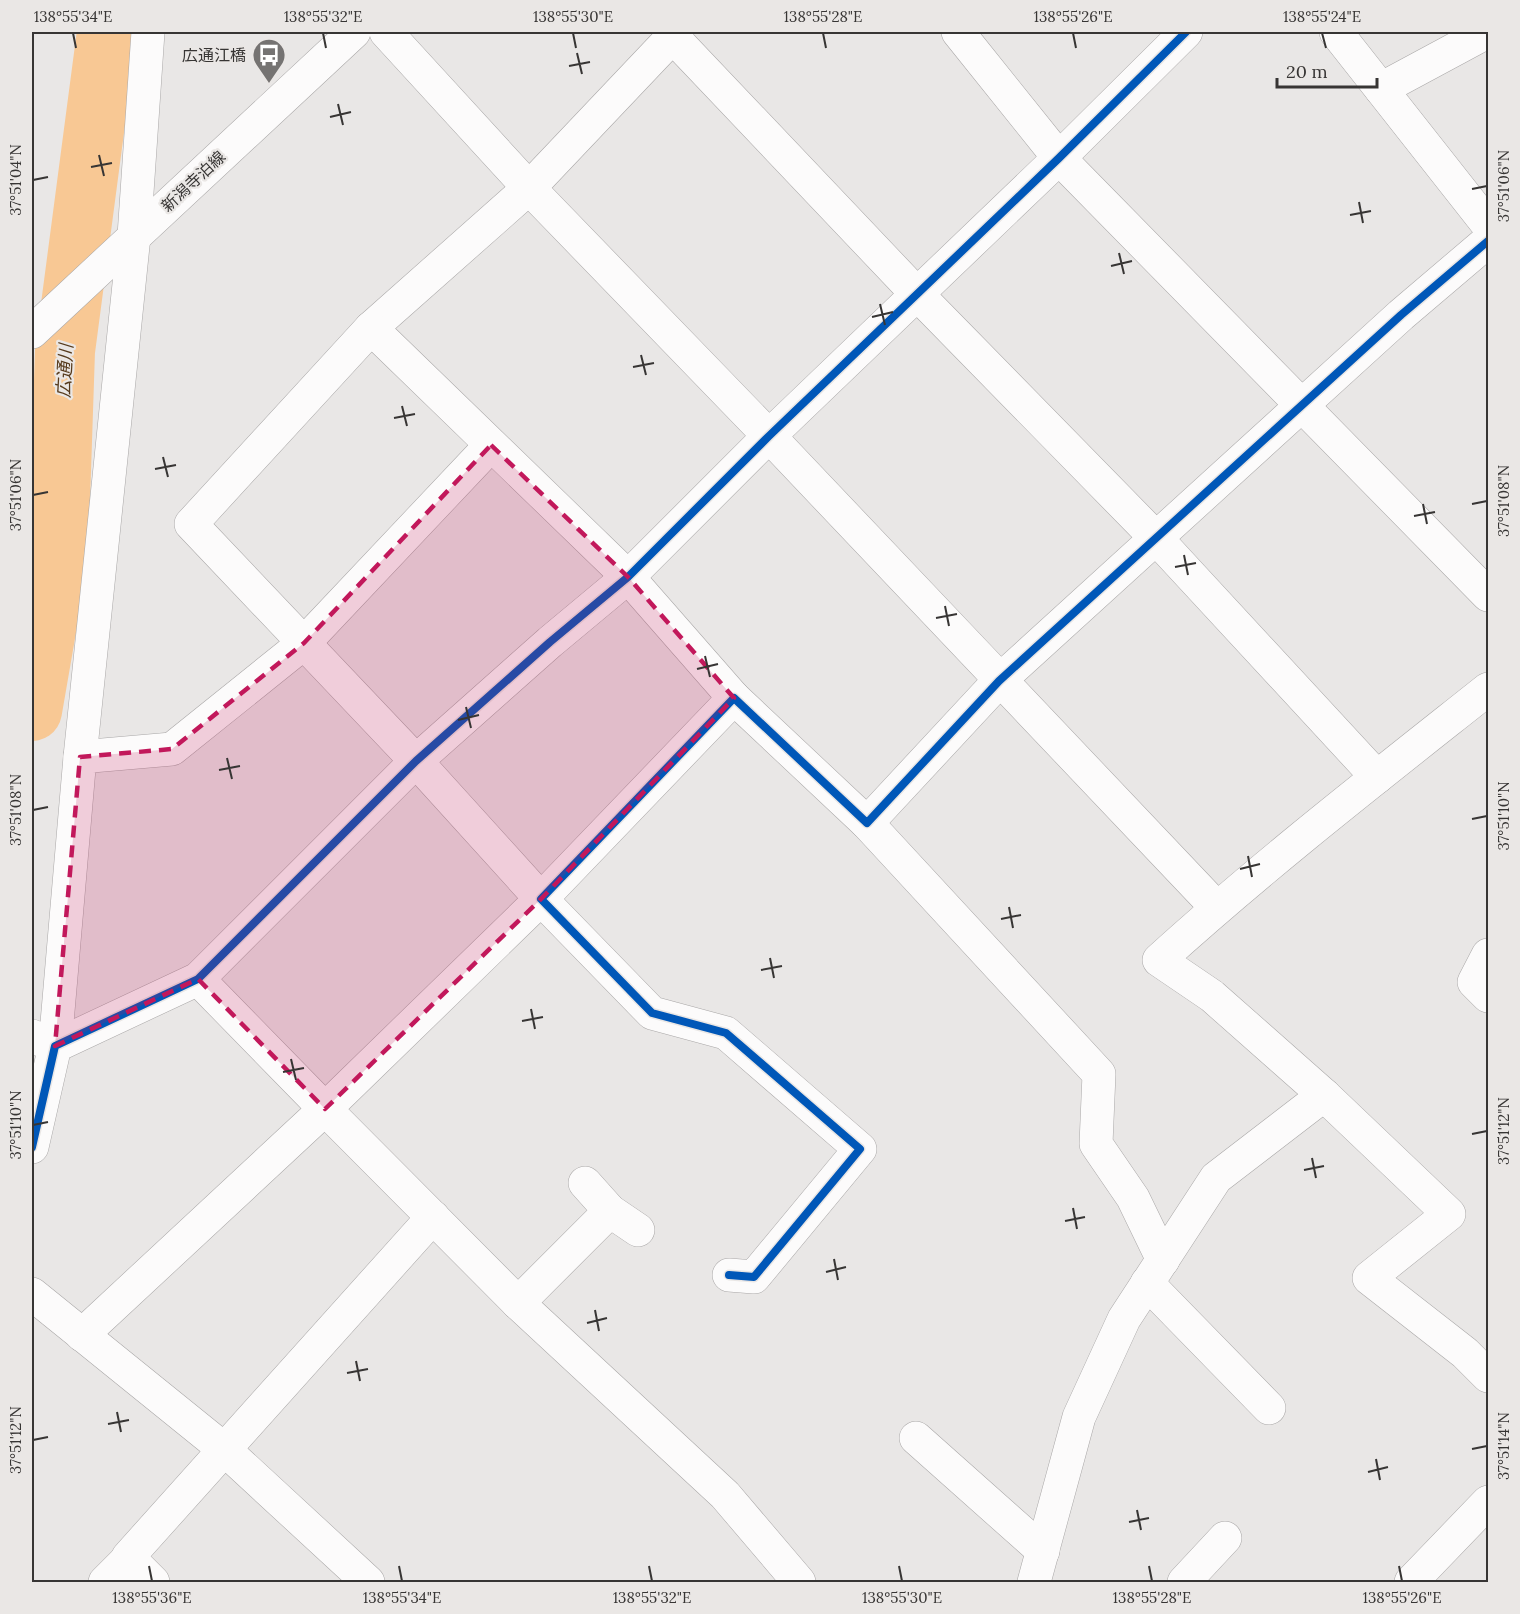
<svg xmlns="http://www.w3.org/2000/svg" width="1520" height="1614" font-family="Lora,'Noto Sans JP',serif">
	<rect width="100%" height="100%" fill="#e9e7e6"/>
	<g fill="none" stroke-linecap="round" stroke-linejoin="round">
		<!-- river -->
		<polyline stroke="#f8c894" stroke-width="60" points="32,711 58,561 65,351 107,32"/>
		<defs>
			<g id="minor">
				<polyline points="386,32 529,188 769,436 1217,908"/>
				<polyline points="677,32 529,188 371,328 628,577 734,698"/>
				<polyline points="958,32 1059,158 1488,595"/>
				<polyline points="1336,32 1488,225"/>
				<polyline points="672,36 917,294 1156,538 1377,777"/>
				<polyline points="1381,89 1487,32"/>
				<polyline points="371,328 191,524 416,761 541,899 325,1109 518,1303 610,1211 585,1183"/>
				<path d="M 1488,689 C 1377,777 1265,864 1159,960 L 1212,996 L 1324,1095 L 1449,1214 L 1369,1278 L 1465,1353 L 1488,1376"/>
				<polyline points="80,757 134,236 148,32"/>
				<polyline points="867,823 1099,1074 1096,1144 1133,1198 1163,1260"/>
				<polyline points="1488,955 1474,982 1488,996"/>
				<polyline points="32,1036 55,1046 80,757 172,749 304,643 491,445"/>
				<polyline points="32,1147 55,1046 198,979 416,761 550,642 628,577 769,436 1059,158 1186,32"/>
				<polyline points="610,1211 638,1230"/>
				<polyline points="729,1275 754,1277 860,1149 726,1033 652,1013 541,899 734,698 867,823 999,681 1401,315 1488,241"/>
				<polyline points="1147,1283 1269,1408"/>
				<polyline points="32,1294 225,1450 368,1582"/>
				<polyline points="518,1303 725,1495 799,1582"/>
				<polyline points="82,1335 325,1109 198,979"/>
				<polyline points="916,1438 1043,1551"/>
				<polyline points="105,1582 129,1558"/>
				<polyline points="153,1582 128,1557 433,1217"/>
				<polyline points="1034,1582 1079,1417 1124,1319 1216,1178 1324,1095"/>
				<polyline points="1184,1582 1225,1538"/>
				<polyline points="1411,1582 1488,1502"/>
			</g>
			<polyline id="major" points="32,332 354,32"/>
		</defs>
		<!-- minor casing -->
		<use href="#minor" stroke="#a9a7a7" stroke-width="34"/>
		<!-- major casing -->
		<use href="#major" stroke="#a9a7a7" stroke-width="34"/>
		<!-- minor -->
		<use href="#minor" stroke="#fcfbfb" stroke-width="33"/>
		<!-- major -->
		<use href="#major" stroke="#fcfbfb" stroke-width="33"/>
		<defs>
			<g id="cycleway">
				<polyline points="32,1147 55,1046 198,979 416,761 550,642 628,577 769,436 1059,158 1186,32"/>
				<polyline points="729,1275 754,1277 860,1149 726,1033 652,1013 541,899 734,698 867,823 999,681 1401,315 1488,241"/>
			</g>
		</defs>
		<!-- cycleway casing -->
		<use href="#cycleway" stroke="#eae7e5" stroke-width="11"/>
		<!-- cycleway -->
		<use href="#cycleway" stroke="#0057b8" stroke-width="8"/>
	</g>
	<!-- marked area -->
	<path fill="#c2185b" fill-opacity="0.2" stroke="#c2185b" stroke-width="4.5" stroke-dasharray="12 8" stroke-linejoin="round" d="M 491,445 L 628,577 L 734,698 L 541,899 L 325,1109 L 198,979 L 55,1046 L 80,757 L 172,749 L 304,643 Z"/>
	<!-- ticks -->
	<path fill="none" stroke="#373534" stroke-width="2" d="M 73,33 L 76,48M 323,33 L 326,48M 573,33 L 576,48M 823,33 L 826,48M 1073,33 L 1076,48M 1322,33 L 1326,48M 577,53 L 582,74M 569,66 L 590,62M 338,104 L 343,125M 330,117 L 351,112M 99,155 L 104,176M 91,167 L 112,163M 33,180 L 48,177M 1472,189 L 1487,186M 1359,202 L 1363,223M 1350,215 L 1371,211M 1119,253 L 1124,274M 1111,266 L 1132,261M 880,304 L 885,325M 872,317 L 893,312M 641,355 L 646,375M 633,367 L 654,363M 402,406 L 407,426M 394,418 L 415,414M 163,457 L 168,477M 155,469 L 176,465M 33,495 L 48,492M 1423,504 L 1427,524M 1472,504 L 1487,501M 1414,516 L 1435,512M 1184,555 L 1188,575M 1175,567 L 1196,563M 945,606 L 949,626M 936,618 L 957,614M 705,656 L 710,677M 697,669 L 718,664M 466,707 L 471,728M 458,720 L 479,715M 227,758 L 232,779M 219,770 L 240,766M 33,810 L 48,807M 1472,819 L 1487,816M 1248,856 L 1252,877M 1240,869 L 1260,864M 1009,907 L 1013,928M 1001,919 L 1021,915M 770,958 L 774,978M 761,970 L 782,966M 531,1009 L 535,1029M 522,1021 L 543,1017M 291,1059 L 296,1080M 283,1072 L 304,1068M 33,1125 L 48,1122M 1472,1134 L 1487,1131M 1312,1158 L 1316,1178M 1304,1170 L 1324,1166M 1073,1208 L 1077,1229M 1065,1221 L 1085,1217M 834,1259 L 838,1280M 826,1272 L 846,1267M 595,1310 L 599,1331M 587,1323 L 607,1318M 356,1361 L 360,1381M 347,1373 L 368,1369M 117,1412 L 121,1432M 108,1424 L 129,1420M 33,1440 L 48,1437M 1472,1449 L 1487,1446M 1376,1459 L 1380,1480M 1368,1472 L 1388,1467M 1137,1510 L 1141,1530M 1129,1522 L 1149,1518M 149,1566 L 152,1581M 399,1566 L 402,1581M 649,1566 L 652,1581M 899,1566 L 902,1581M 1149,1566 L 1152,1581M 1399,1566 L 1402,1581"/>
	<!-- icons -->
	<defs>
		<symbol id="bus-pin" viewBox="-11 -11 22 30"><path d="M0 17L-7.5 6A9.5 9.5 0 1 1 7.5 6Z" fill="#757372" stroke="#eae7e5"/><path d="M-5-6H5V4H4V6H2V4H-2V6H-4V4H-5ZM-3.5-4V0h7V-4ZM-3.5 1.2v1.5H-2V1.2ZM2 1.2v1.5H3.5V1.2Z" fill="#fff"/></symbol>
	</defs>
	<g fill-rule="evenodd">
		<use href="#bus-pin" x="250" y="36" width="38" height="52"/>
	</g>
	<g text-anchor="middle" stroke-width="4.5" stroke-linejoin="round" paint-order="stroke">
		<!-- poi labels -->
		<g font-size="16" fill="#373534" stroke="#eae7e5" text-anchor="end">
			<text x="246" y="61">広通江橋</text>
		</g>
		<!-- street labels -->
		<g font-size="16" fill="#373534" stroke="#eae7e5">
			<text transform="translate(193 181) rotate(-43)" y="6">新潟寺泊線</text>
		</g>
		<!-- water labels -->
		<g font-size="18" font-style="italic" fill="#573b1d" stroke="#eae7e5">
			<text transform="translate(65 371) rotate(-87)" y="6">広通川</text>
		</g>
	</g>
	<!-- border -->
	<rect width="1520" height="1614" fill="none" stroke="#eae7e5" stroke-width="66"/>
	<!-- scale -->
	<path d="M1277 78v9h100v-9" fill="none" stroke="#373534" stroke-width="3"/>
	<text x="1286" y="78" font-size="18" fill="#373534" stroke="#eae7e5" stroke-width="4.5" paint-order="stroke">20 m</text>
	<rect x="33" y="33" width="1454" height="1548" fill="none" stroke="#373534" stroke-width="2"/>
	<g font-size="15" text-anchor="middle" fill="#373534">
		<text x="73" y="22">138°55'34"E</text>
		<text x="323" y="22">138°55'32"E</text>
		<text x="573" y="22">138°55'30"E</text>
		<text x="823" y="22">138°55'28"E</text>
		<text x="1073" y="22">138°55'26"E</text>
		<text x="1322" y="22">138°55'24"E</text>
		<text transform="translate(16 180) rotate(-90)" y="5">37°51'04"N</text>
		<text transform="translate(1504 186) rotate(-90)" y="5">37°51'06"N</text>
		<text transform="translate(16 495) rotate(-90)" y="5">37°51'06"N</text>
		<text transform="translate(1504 501) rotate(-90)" y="5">37°51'08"N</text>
		<text transform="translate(16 810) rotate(-90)" y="5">37°51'08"N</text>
		<text transform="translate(1504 816) rotate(-90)" y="5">37°51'10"N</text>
		<text transform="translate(16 1125) rotate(-90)" y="5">37°51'10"N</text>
		<text transform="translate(1504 1131) rotate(-90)" y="5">37°51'12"N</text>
		<text transform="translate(16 1440) rotate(-90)" y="5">37°51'12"N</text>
		<text transform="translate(1504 1446) rotate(-90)" y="5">37°51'14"N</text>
		<text x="152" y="1603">138°55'36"E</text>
		<text x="402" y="1603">138°55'34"E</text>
		<text x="652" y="1603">138°55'32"E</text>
		<text x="902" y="1603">138°55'30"E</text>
		<text x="1152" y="1603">138°55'28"E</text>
		<text x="1402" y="1603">138°55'26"E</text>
	</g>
</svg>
